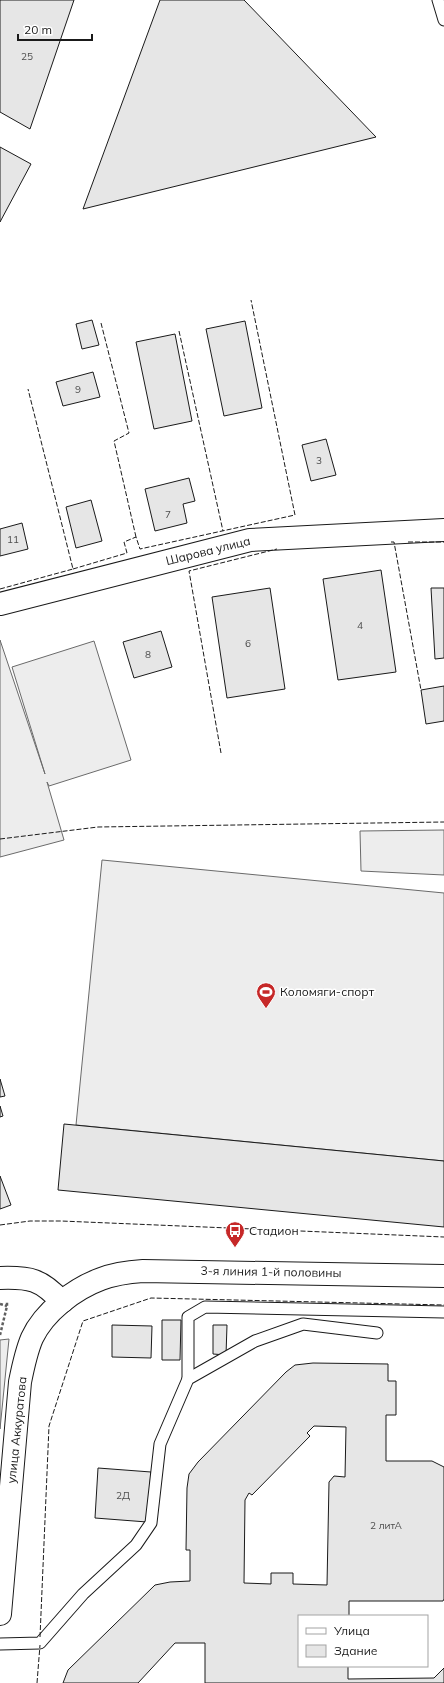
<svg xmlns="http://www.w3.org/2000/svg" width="444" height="1683" font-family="Mulish,sans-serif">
	<rect width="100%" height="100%" fill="#fff"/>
	<!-- built -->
	<g fill="#ededed" stroke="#6a6a6a">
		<polygon points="0,640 45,774 12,667 94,641 131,760 49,786 47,782 64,840 0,857"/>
		<polygon points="444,830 444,875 361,871 360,831"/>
		<polygon points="102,860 444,893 444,1161 76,1125"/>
		<polygon points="9,1339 0,1429 0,1340"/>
	</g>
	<!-- building -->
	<g fill="#e6e6e6" stroke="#1a1a1a" fill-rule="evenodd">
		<polygon points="0,0 74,0 30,129 0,112"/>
		<polygon points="160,0 244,0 376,137 83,209"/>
		<polygon points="0,147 31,164 0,222"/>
		<polygon points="92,320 99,345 82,349 76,324"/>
		<polygon points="245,321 262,408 224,416 206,329"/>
		<polygon points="175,334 192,421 154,429 136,342"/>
		<polygon points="93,372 100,397 63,406 56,382"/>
		<polygon points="326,439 336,475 311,481 302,445"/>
		<polygon points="189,478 195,501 183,504 187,523 155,531 145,489"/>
		<polygon points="91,500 102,541 76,548 66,507"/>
		<polygon points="22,523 28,549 0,556 0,529"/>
		<polygon points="381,570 396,672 338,680 323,579"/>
		<polygon points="270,588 285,689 227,698 212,597"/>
		<polygon points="431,588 444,588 444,658 435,659"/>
		<polygon points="161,631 172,667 134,678 123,642"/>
		<polygon points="444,686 444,721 426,724 421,690"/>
		<polygon points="0,1079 5,1096 0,1097"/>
		<polygon points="0,1106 3,1116 0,1117"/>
		<polygon points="64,1124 444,1161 444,1227 58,1190"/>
		<polygon points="0,1176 11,1205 0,1209"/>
		<polygon points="162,1320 181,1320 180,1360 162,1360"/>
		<polygon points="112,1325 152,1326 151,1358 112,1357"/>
		<polygon points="213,1325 227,1325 226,1355 213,1354"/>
		<path d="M 313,1363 L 388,1364 L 388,1381 L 396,1381 L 396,1415 L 386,1415 L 386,1461 L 432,1461 L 444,1467 L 444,1599 L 443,1601 L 349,1601 L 349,1616 L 299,1616 L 299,1666 L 348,1666 L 348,1679 L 434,1678 L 444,1668 L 444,1683 L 205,1683 L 205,1643 L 175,1643 L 138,1683 L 63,1683 L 68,1670 L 155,1585 L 170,1582 L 190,1581 L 190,1550 L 186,1550 L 187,1488 L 189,1474 L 198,1462 L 286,1372 L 295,1365 ZM 314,1426 L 346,1427 L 345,1477 L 334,1476 L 329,1482 L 327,1585 L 293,1584 L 293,1573 L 271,1573 L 271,1584 L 244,1583 L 245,1500 L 249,1493 L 252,1495 L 310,1436 L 307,1433 Z"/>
		<polygon points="98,1468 151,1472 147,1522 95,1518"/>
	</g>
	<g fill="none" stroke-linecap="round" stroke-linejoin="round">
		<defs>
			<g id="service">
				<polyline points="438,0 444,20"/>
				<polyline points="188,1379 188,1317 205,1307 444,1312"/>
				<polyline points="0,1644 40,1643 83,1594 136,1545 151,1523 160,1444 188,1379 255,1341 303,1324 377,1333"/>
			</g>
			<g id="minor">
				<polyline points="0,604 250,540 444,530"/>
				<path d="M 0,1278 C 30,1277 41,1279 62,1302"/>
			</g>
			<path id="tertiary" d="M 0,1614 L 20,1382 C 23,1367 26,1352 32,1338 C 44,1312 74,1289 101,1279 C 114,1274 128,1272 143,1271 L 444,1276"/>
		</defs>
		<!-- service casing -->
		<use href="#service" stroke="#1a1a1a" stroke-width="13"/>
		<!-- minor casing -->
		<use href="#minor" stroke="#1a1a1a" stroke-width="24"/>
		<!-- tertiary casing -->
		<use href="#tertiary" stroke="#1a1a1a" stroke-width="24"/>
		<!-- path -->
		<g stroke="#5f5f5f" stroke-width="2.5" stroke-dasharray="3 2" stroke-linecap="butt">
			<polyline points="0,1304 7,1306"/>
			<polyline points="0,1335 7,1306 7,1301"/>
		</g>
		<!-- service -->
		<use href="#service" stroke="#fff" stroke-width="11"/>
		<!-- minor -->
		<use href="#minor" stroke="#fff" stroke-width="22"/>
		<!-- tertiary -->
		<use href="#tertiary" stroke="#fff" stroke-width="22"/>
		<!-- fence -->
		<g stroke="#1a1a1a" stroke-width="1" stroke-dasharray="5 2" stroke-linecap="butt">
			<polyline points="101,323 129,433 114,441 136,537"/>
			<polyline points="179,331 223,531"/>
			<polyline points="391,542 394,542 421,690"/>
			<polyline points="408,542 444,542"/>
			<polyline points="73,569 127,553 124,542 136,537 140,549 295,515 251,300"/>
			<polyline points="0,589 73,569 28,389"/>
			<polyline points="221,753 189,571 277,549"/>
			<polyline points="0,839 98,827 444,822"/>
			<polyline points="0,1225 30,1221 61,1221 444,1237"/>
			<polyline points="40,1637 49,1426 83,1321 151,1298 444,1305"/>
			<polyline points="37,1683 40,1645"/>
		</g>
	</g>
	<!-- icons -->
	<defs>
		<symbol id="stadium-pin" viewBox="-11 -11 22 30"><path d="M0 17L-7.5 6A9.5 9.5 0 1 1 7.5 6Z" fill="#c62828" stroke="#fff"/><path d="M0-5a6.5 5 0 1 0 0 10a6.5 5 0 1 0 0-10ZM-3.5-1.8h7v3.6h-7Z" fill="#fff"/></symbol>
		<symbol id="bus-pin" viewBox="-11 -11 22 30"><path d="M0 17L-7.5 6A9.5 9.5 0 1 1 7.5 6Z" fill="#c62828" stroke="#fff"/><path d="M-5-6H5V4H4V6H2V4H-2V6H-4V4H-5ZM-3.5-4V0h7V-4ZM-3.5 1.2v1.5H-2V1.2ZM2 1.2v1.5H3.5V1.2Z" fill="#fff"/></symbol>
	</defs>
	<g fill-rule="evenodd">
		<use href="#stadium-pin" x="255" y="981" width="22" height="30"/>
		<use href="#bus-pin" x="224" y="1220" width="22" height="30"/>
	</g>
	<g text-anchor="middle" stroke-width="3" stroke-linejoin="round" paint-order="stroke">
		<!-- number labels -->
		<g font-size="10" fill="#4d4d4d">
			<text x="27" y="60">25</text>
			<text x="78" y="393">9</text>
			<text x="319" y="464">3</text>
			<text x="168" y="518">7</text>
			<text x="13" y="543">11</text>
			<text x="360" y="629">4</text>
			<text x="248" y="647">6</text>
			<text x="148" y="658">8</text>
			<text x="123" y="1499">2Д</text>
			<text x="386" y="1529">2 литА</text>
		</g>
		<!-- street labels -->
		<g font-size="12" fill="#1a1a1a" stroke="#fff">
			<text transform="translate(208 551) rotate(-14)" y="4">Шарова улица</text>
			<text transform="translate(271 1272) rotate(1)" y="4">3-я линия 1-й половины</text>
			<text transform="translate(17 1430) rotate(-84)" y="4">улица Аккуратова</text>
		</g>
		<!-- poi labels -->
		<g font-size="12" fill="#1a1a1a" stroke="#fff" text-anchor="start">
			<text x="280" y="996">Коломяги-спорт</text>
			<text x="249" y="1235">Стадион</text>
		</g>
	</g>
	<!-- legend -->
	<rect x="298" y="1615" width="130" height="52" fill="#ffffff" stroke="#a3a3a3"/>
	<rect x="306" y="1628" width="20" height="6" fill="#ffffff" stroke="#a3a3a3"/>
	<text x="334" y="1635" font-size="12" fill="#1a1a1a">Улица</text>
	<rect x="306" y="1645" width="20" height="12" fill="#e6e6e6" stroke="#a3a3a3"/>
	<text x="334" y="1655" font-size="12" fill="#1a1a1a">Здание</text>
	<!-- scale -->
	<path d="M18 34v6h74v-6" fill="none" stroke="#1a1a1a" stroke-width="2"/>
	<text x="24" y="34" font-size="12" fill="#1a1a1a" stroke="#ffffff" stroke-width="3" paint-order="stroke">20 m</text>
</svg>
